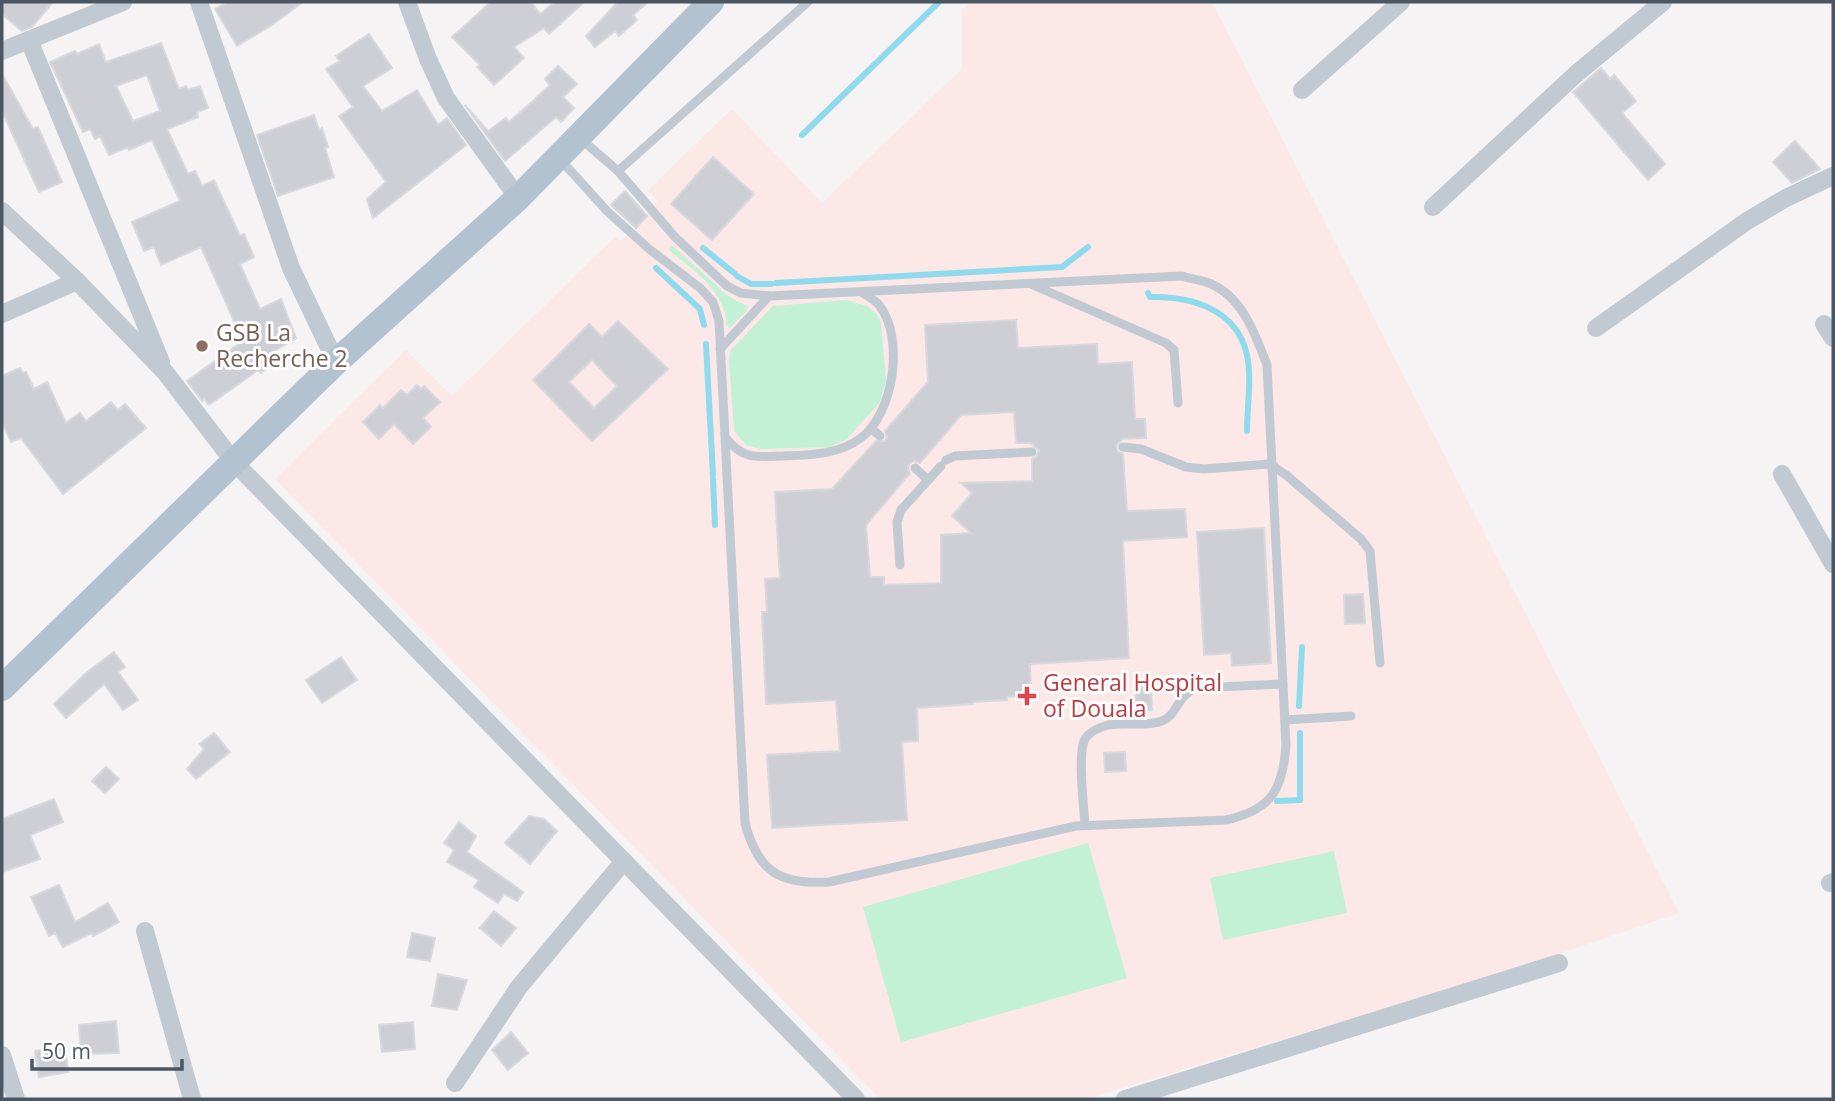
<svg xmlns="http://www.w3.org/2000/svg" width="1835" height="1101" font-family="'Open Sans',sans-serif">
	<rect width="100%" height="100%" fill="#f5f3f3"/>
	<!-- medical -->
	<polygon fill="#fce8e6" points="970,2 1212,2 1679,913 1511,970 1086,1099 880,1099 275,479 406,350 452,396 616,236 621,241 631,231 633,232 658,200 647,191 732,109 822,203 962,69 962,10"/>
	<!-- green -->
	<g fill="#c3f1d5">
		<path d="M 670,246 L 673,246 L 728,296 L 747,306 L 748,309 L 730,328 L 727,326 C 725,290 695,272 669,250 Z"/>
		<polygon points="846,300 867,306 877,314 881,323 886,381 880,402 847,439 830,447 760,449 746,445 734,431 729,361 730,351 773,306"/>
		<polygon points="1088,843 1127,978 901,1042 863,907"/>
		<polygon points="1334,851 1347,913 1223,940 1210,878"/>
	</g>
	<g fill="none" stroke-linecap="round" stroke-linejoin="round">
		<!-- stream -->
		<g stroke="#90daee" stroke-width="6">
			<polyline points="802,135 939,2"/>
			<polyline points="703,248 734,273"/>
			<polyline points="656,268 700,309 704,325"/>
			<polyline points="737,276 751,284 771,284"/>
			<polyline points="776,283 1062,267 1088,247"/>
			<path d="M 1148,293 L 1150,297 C 1191,296 1237,309 1247,355 C 1252,379 1247,407 1247,431"/>
			<polyline points="706,344 713,475"/>
			<polyline points="713,479 715,525"/>
			<polyline points="1299,706 1302,647"/>
			<polyline points="1277,801 1300,800 1300,733"/>
		</g>
	</g>
	<!-- building -->
	<g fill="#cdcfd5" stroke="#d7d9de" stroke-width="2" fill-rule="evenodd">
		<polygon points="2,2 53,2 32,27 22,31 2,14"/>
		<polygon points="228,2 303,2 272,25 237,46 215,9"/>
		<polygon points="491,2 531,2 540,14 555,2 584,2 549,34 544,28 514,47 524,58 494,85 477,67 480,65 452,37"/>
		<polygon points="618,2 648,2 633,15 637,20 619,36 615,31 595,47 586,36"/>
		<polygon points="369,34 392,68 363,86 382,111 417,90 438,125 447,118 466,145 373,218 367,199 386,182 339,116 353,107 326,69 340,61 336,56"/>
		<path d="M 161,43 L 179,89 L 186,86 L 188,90 L 200,86 L 208,108 L 197,112 L 198,117 L 167,129 L 188,174 L 195,171 L 202,186 L 214,180 L 240,236 L 244,234 L 254,257 L 240,264 L 260,309 L 281,299 L 296,338 L 271,353 L 277,360 L 261,373 L 258,370 L 209,405 L 204,399 L 202,401 L 187,381 L 243,341 L 201,247 L 161,265 L 154,247 L 144,251 L 132,222 L 180,201 L 152,140 L 129,150 L 128,147 L 109,155 L 100,136 L 95,139 L 90,129 L 83,132 L 50,62 L 75,51 L 77,54 L 99,44 L 106,62 ZM 147,75 L 160,111 L 133,121 L 116,86 Z"/>
		<polygon points="558,66 577,84 563,97 574,108 561,122 556,117 505,161 465,105 488,131 506,118 509,122 533,101 550,85 545,79"/>
		<polygon points="1601,68 1610,79 1614,75 1636,101 1622,113 1665,164 1648,180 1573,92"/>
		<polygon points="2,74 33,129 38,127 62,182 39,192 2,111"/>
		<polygon points="314,115 319,130 322,128 328,147 325,148 334,177 278,196 257,135"/>
		<polygon points="1795,141 1820,169 1792,183 1773,162"/>
		<polygon points="713,157 754,194 712,240 671,204"/>
		<polygon points="625,191 647,216 636,228 611,205"/>
		<path d="M 1016,320 L 1018,348 L 1097,344 L 1098,364 L 1132,362 L 1135,419 L 1145,419 L 1146,438 L 1122,439 L 1116,446 L 1118,452 L 1123,454 L 1127,511 L 1185,509 L 1187,537 L 1123,541 L 1129,658 L 1030,664 L 1031,695 L 1007,697 L 1007,700 L 973,702 L 973,704 L 917,708 L 918,741 L 902,742 L 907,820 L 772,828 L 767,755 L 840,751 L 836,700 L 766,704 L 762,612 L 767,612 L 765,579 L 780,578 L 775,492 L 832,489 L 876,441 L 885,441 L 887,437 L 885,431 L 928,382 L 925,325 ZM 1014,412 L 1016,443 L 1031,443 L 1039,451 L 1036,457 L 1032,459 L 1032,481 L 961,483 L 972,493 L 952,516 L 971,533 L 941,535 L 941,583 L 884,585 L 884,577 L 870,577 L 866,525 L 910,473 L 908,469 L 909,464 L 914,461 L 920,463 L 961,415 Z"/>
		<path d="M 618,321 L 668,369 L 592,441 L 533,380 L 589,324 L 602,337 ZM 592,360 L 617,386 L 594,408 L 569,382 Z"/>
		<polygon points="20,368 23,373 26,372 34,389 47,382 66,423 80,413 86,421 111,402 118,410 125,404 146,428 63,494 21,438 11,442 2,422 2,376"/>
		<polygon points="417,385 421,389 424,386 440,402 423,418 431,427 413,444 394,424 379,439 363,422 380,405 383,408 401,390 407,395"/>
		<polygon points="1264,528 1271,663 1232,666 1231,653 1204,655 1197,532"/>
		<polygon points="1363,594 1365,623 1345,624 1344,595"/>
		<polygon points="114,652 125,667 118,672 138,700 123,710 104,684 66,718 54,704 86,673"/>
		<polygon points="341,657 357,680 322,703 306,680"/>
		<polygon points="1151,687 1152,710 1136,711 1135,688"/>
		<polygon points="214,733 230,752 196,779 187,769 204,749 200,744"/>
		<polygon points="1125,752 1126,771 1105,772 1104,753"/>
		<polygon points="106,767 119,779 105,793 92,781"/>
		<polygon points="54,799 63,822 30,835 40,859 2,872 2,819"/>
		<polygon points="529,816 544,819 557,831 530,864 505,843"/>
		<polygon points="459,822 476,836 467,852 523,892 517,901 504,894 498,903 474,887 479,880 447,862 454,850 444,843"/>
		<polygon points="59,885 75,922 108,903 119,922 93,936 92,933 63,947 55,933 49,936 31,897"/>
		<polygon points="494,911 516,928 501,946 480,928"/>
		<polygon points="412,933 435,938 430,961 407,957"/>
		<polygon points="438,974 467,980 457,1010 432,1006"/>
		<polygon points="116,1021 119,1053 81,1054 79,1025"/>
		<polygon points="413,1022 415,1049 382,1052 379,1025"/>
		<polygon points="511,1032 528,1053 508,1070 492,1050"/>
		<polygon points="65,1046 68,1072 39,1077 35,1051"/>
	</g>
	<g fill="none" stroke-linecap="round" stroke-linejoin="round">
		<!-- service -->
		<g stroke="#c1cad2" stroke-width="9">
			<path d="M 559,158 L 607,211 L 649,249 L 700,288 L 713,302 L 719,321 L 745,823 C 758,872 780,885 829,882 L 1076,826 L 1226,820 C 1271,810 1283,790 1286,745 L 1267,365 C 1255,334 1243,297 1209,283 C 1201,280 1191,279 1182,276 L 769,296 L 741,293 L 727,286 L 675,237 L 618,171 L 581,139"/>
			<polyline points="618,171 808,2"/>
			<polyline points="1033,285 1166,343 1174,350 1178,403"/>
			<polyline points="720,349 769,296"/>
			<polyline points="872,429 880,436"/>
			<path d="M 726,438 C 743,460 757,457 783,456 C 810,455 838,455 861,438 C 894,413 905,338 879,305 C 875,300 867,296 862,292"/>
			<polyline points="1123,447 1141,449 1186,467 1204,469 1270,464 1286,475 1361,539 1370,551 1380,663"/>
			<polyline points="946,460 955,456 1032,452"/>
			<polyline points="915,468 928,480"/>
			<polyline points="900,565 897,522 901,510 941,466"/>
			<polyline points="1285,720 1351,716"/>
			<path d="M 1085,825 C 1084,808 1077,752 1085,739 C 1090,731 1100,727 1108,725 C 1126,722 1146,727 1162,721 C 1178,715 1176,696 1196,688 L 1283,684"/>
		</g>
		<!-- minor -->
		<g stroke="#c1cad2" stroke-width="18">
			<polyline points="199,2 291,268 336,362"/>
			<polyline points="407,2 428,59 446,98 518,198"/>
			<polyline points="29,40 161,362"/>
			<polyline points="2,51 123,2"/>
			<polyline points="1302,90 1401,2"/>
			<polyline points="1433,207 1576,74 1663,2"/>
			<polyline points="2,211 77,281 165,372 234,462 856,1099"/>
			<polyline points="2,314 77,281"/>
			<polyline points="1824,324 1833,338"/>
			<polyline points="1596,328 1747,221 1786,198 1833,176"/>
			<polyline points="1782,474 1833,564"/>
			<polyline points="1830,883 1833,882"/>
			<polyline points="145,931 192,1099"/>
			<polyline points="2,1055 16,1099"/>
			<polyline points="455,1083 519,987 624,861"/>
			<polyline points="1125,1099 1559,963"/>
		</g>
		<!-- primary -->
		<polyline stroke="#b3c2d1" stroke-width="26" points="2,688 336,362 518,198 711,2"/>
	</g>
	<!-- markers -->
	<circle fill="#8d6e63" stroke="#fff" stroke-width="2.5" cx="202" cy="346" r="7"/>
	<path fill="#e0444e" stroke="#fff" stroke-width="2.5" d="M1023.5 685.5h7v7h7v7h-7v7h-7v-7h-7v-7h7z"/>
	<g text-anchor="middle" stroke-width="6" stroke-linejoin="round" paint-order="stroke">
		<!-- education labels -->
		<g font-size="23" fill="#785e54" stroke="#fff" text-anchor="start">
			<text x="216" y="341">GSB La<tspan x="216" dy="26">Recherche 2</tspan></text>
		</g>
		<!-- health labels -->
		<g font-size="23" fill="#be3a42" stroke="#fff" text-anchor="start">
			<text x="1043" y="691">General Hospital<tspan x="1043" dy="26">of Douala</tspan></text>
		</g>
	</g>
	<!-- border -->
	<rect width="1835" height="1101" fill="none" stroke="#4a5661" stroke-width="7"/>
	<!-- scale -->
	<path d="M32 1059v10h150v-10" fill="none" stroke="#4a5661" stroke-width="3.5"/>
	<text x="42" y="1059" font-size="21" fill="#4a5661" stroke="#ffffff" stroke-width="5" paint-order="stroke">50 m</text>
</svg>
